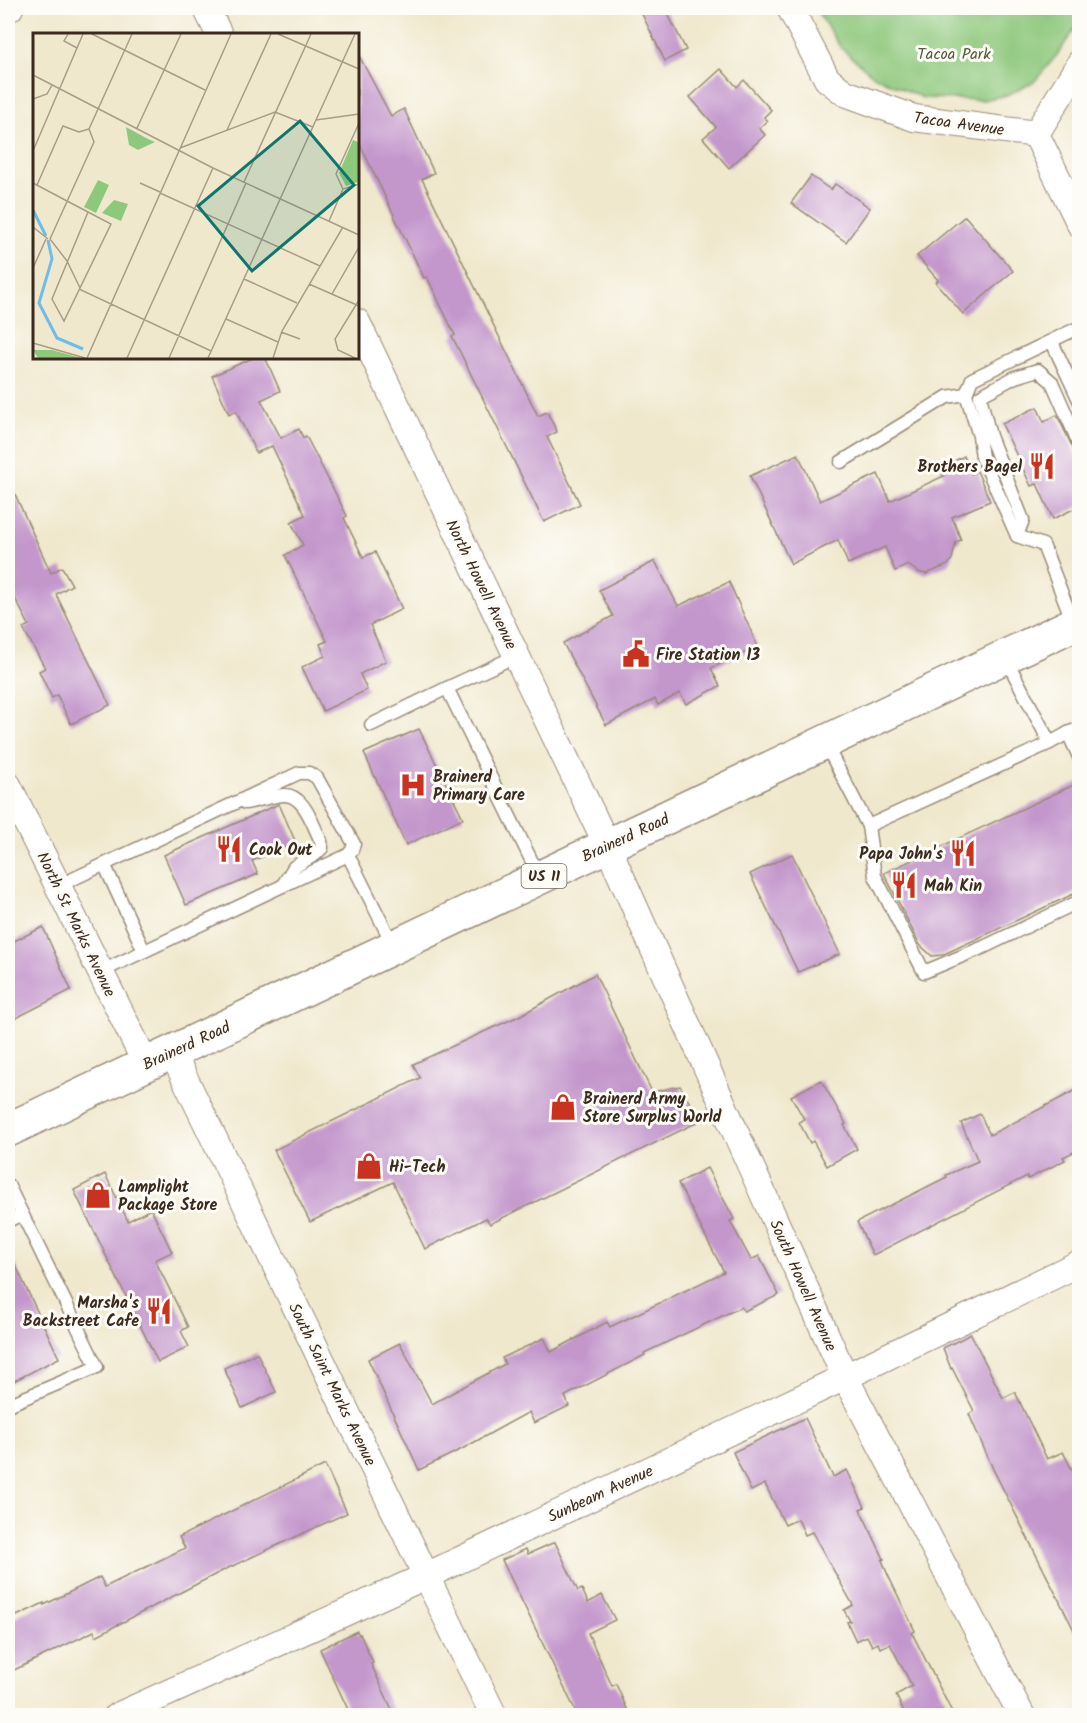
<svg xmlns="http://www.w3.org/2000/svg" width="1087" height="1723" font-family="Kalam,sans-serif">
	<rect width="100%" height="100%" fill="#fdfcf7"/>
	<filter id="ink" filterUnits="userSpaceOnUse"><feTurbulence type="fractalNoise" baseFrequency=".0167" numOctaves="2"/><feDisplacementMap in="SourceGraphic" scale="12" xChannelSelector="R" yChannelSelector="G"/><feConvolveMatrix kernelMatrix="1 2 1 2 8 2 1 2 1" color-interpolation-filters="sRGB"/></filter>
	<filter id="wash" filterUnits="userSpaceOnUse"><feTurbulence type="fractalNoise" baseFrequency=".008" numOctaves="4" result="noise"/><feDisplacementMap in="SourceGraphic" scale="24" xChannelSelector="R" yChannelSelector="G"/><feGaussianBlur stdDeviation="1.35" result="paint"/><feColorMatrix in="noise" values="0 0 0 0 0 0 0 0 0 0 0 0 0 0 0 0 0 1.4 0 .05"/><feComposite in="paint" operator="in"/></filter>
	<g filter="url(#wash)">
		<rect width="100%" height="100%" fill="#f0e8cd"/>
		<!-- green -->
		<polygon fill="#8ec87d" stroke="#64794e" stroke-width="1.5" points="815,8 1079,8 1079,23 1057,55 1034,82 1007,95 983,100 923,98 874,76 841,48"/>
		<g id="blocks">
			<!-- building -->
			<g fill="#c396cc">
				<polygon points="639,8 665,8 686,50 665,61"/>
				<polygon points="357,52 391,116 404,109 434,173 422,179 538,416 547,412 557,432 547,437 580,504 544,522 452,336 455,335 427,277 424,278 357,138"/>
				<polygon points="721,69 737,87 744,80 771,110 764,117 768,121 759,128 765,135 729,168 703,138 716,127 690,97"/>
				<polygon points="811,176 831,190 835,184 870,208 846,242 791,203"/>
				<polygon points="965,216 1013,271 963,314 936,283 938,280 917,256"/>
				<polygon points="255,357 265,357 280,391 261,400 281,438 299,429 303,438 306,436 347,516 344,518 363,557 375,552 402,609 370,625 386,661 360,674 367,690 323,711 302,667 325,656 320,644 327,641 285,555 303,545 291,522 305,515 272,446 256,453 236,411 229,414 212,376"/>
				<polygon points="1037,407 1044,422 1057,415 1080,463 1080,506 1053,519 1037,484 1031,486 1002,424"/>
				<polygon points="798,454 820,501 878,474 890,501 944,476 940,468 964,456 971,474 977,471 990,501 952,517 961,540 956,542 952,559 948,565 926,574 918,572 908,565 895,571 885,547 848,564 838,540 791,564 750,476"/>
				<polygon points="8,479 51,573 62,567 72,585 56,594 110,705 71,724 57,695 52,698 39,671 45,668 23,628 29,625 8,585"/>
				<polygon points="655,561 678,606 729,582 758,647 711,668 720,686 686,704 680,693 658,705 655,699 606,725 563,643 613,616 599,590"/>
				<polygon points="419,729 463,818 406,845 364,753"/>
				<polygon points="1080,782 1080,891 942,955 932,956 920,945 884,873"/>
				<polygon points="279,804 296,843 252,861 258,874 186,905 164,855"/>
				<polygon points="792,854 840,954 798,972 750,874"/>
				<polygon points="43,927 71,990 8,1022 8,944"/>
				<polygon points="595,974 652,1092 680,1086 700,1121 490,1224 486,1218 425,1249 393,1182 310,1222 274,1150 420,1078 413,1064 519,1016"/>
				<polygon points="821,1080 846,1124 844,1125 857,1149 827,1166 813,1141 810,1143 799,1122 804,1119 791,1096"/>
				<polygon points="1080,1088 1080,1149 1063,1157 1065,1160 1028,1179 1027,1176 873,1255 857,1222 947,1177 946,1175 978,1161 961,1123 980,1114 990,1135"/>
				<polygon points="707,1168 734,1219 730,1221 751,1260 759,1256 779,1295 744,1311 741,1307 644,1353 645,1355 565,1396 569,1406 534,1423 529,1412 462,1449 419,1470 368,1359 400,1343 432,1404 505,1364 502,1358 544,1338 551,1352 607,1322 610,1327 724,1272 678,1183"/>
				<polygon points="105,1174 128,1221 151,1209 172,1252 155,1260 188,1327 181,1331 189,1347 158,1362 74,1190"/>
				<polygon points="8,1249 59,1358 8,1384"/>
				<polygon points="971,1334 1003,1398 1015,1392 1047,1459 1063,1452 1080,1486 1080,1642 993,1469 969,1414 974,1411 952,1368 951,1369 943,1348"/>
				<polygon points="257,1353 276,1392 242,1408 224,1368"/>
				<polygon points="805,1418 833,1477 847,1470 865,1507 860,1509 884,1559 882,1560 887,1573 915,1631 912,1633 954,1716 906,1716 896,1695 912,1686 890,1644 880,1648 878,1643 872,1646 867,1636 856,1641 847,1622 850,1621 844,1610 853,1605 812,1532 805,1535 798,1519 785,1525 765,1484 751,1491 733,1452"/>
				<polygon points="325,1465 347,1513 226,1569 96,1636 94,1631 8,1673 8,1620 44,1603 44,1605 100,1577 105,1587 185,1548 179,1537"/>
				<polygon points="555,1542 578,1591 582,1589 588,1603 602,1595 615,1620 588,1633 612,1686 616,1684 630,1716 578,1716 502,1560 526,1549 528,1554"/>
				<polygon points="357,1631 359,1635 360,1634 373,1663 371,1664 395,1716 351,1716 320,1649"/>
			</g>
		</g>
	</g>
	<g filter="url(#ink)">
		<use href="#blocks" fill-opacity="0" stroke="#968976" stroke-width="1.5"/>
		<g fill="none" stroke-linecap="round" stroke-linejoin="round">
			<defs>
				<g id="service">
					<polyline points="1052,342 1080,402"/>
					<polyline points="841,462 947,397 966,394"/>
					<polyline points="1017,536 1023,520 990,436 980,396 1015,377 1038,370 1052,382 1080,446"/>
					<polyline points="1073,622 1043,545 1017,536 982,457 979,436 966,394 972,379 1080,327"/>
					<polyline points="516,656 447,688 539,876"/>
					<polyline points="371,725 447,688"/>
					<polyline points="1068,733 1080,728"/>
					<polyline points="825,743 868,826 1050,743 1006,659"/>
					<polyline points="1050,743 1068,733 1080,759"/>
					<path d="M 245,803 C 258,801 271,796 283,795 C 304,793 313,826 321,841 L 322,848 L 316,854 L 294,867 L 284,883"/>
					<polyline points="868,826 875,876 924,972 984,947 1080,901"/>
					<polyline points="348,855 393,945"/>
					<polyline points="105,866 144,951"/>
					<polyline points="58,886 299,773 309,773 317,778 354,844 352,850 348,855 100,972"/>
					<polyline points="8,1185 97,1367 8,1405"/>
					<polyline points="8,1221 22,1214"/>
				</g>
				<g id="minor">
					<polyline points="206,8 219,34"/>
					<polyline points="790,8 827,79 845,93 914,118 1036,134"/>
					<polyline points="8,9 10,8"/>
					<polyline points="1080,63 1036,134 1080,224"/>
					<polyline points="357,322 607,845 845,1377 1022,1716"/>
					<polyline points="8,785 146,1064"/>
					<polyline points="172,1052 494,1716"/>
					<polyline points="117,1716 426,1576 845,1377 1080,1263"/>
				</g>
				<polyline id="primary" points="8,1130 1080,621"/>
			</defs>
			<!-- service casing -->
			<use href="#service" stroke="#968976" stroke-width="15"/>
			<!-- minor casing -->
			<use href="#minor" stroke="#968976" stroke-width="28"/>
			<!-- primary casing -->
			<use href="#primary" stroke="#968976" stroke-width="36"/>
			<!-- service -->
			<use href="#service" stroke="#fff" stroke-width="12"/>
			<!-- minor -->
			<use href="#minor" stroke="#fff" stroke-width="26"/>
			<!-- primary -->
			<use href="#primary" stroke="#fff" stroke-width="33"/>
		</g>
	</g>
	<!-- icons -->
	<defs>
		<symbol id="restaurant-bare" viewBox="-9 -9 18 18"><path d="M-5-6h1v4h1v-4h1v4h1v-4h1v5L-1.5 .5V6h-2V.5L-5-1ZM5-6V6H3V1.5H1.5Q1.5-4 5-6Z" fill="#c8321e" stroke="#fdfcf7" stroke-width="2.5" paint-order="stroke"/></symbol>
		<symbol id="civic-bare" viewBox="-9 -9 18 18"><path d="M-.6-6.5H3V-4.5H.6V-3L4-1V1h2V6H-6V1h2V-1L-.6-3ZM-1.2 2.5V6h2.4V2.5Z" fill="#c8321e" stroke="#fdfcf7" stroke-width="2.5" paint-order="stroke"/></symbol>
		<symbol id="hospital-bare" viewBox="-9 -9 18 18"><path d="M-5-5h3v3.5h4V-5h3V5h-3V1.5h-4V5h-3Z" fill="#c8321e" stroke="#fdfcf7" stroke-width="2.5" paint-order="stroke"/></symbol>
		<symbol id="shop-bare" viewBox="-9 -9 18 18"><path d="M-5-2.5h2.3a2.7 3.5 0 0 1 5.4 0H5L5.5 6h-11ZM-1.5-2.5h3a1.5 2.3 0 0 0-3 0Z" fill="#c8321e" stroke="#fdfcf7" stroke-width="2.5" paint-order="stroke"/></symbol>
	</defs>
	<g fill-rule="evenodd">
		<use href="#restaurant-bare" x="1023" y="447" width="38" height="38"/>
		<use href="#civic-bare" x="617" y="635" width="38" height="38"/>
		<use href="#hospital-bare" x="394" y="766" width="38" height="38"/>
		<use href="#restaurant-bare" x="210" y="830" width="38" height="38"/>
		<use href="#restaurant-bare" x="944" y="834" width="38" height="38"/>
		<use href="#restaurant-bare" x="885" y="866" width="38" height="38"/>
		<use href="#shop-bare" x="544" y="1088" width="38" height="38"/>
		<use href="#shop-bare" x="350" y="1147" width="38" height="38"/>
		<use href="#shop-bare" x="79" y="1176" width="38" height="38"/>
		<use href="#restaurant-bare" x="140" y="1292" width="38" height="38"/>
	</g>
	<g text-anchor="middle" stroke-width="6" stroke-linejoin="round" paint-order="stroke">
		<!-- shield labels -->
		<rect fill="#fdfcf7" stroke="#75695f" stroke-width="1.5" x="521.5" y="864" width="45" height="24" rx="4.5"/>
		<g font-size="15" font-weight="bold" fill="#3b2a1e">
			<text x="544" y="881">US 11</text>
		</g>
		<!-- park labels -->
		<g font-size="16" fill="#54593a" stroke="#fdfcf7">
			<text x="954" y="59">Tacoa Park</text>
		</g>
		<!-- street labels -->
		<g font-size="16" fill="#3b2a1e" stroke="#fdfcf7">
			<text transform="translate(959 123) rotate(8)" y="6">Tacoa Avenue</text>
			<text transform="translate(482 584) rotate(64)" y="6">North Howell Avenue</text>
			<text transform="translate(625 837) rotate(-25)" y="6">Brainerd Road</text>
			<text transform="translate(77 924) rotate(64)" y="6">North St Marks Avenue</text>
			<text transform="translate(186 1045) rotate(-25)" y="6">Brainerd Road</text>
			<text transform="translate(804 1285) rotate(66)" y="6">South Howell Avenue</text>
			<text transform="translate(333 1384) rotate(64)" y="6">South Saint Marks Avenue</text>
			<text transform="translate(600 1493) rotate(-25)" y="6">Sunbeam Avenue</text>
		</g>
		<!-- poi labels -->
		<g font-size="16" font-weight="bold" fill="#3b2a1e" stroke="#fdfcf7" text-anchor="start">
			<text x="1022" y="472" text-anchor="end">Brothers Bagel</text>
			<text x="656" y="660">Fire Station 13</text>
			<text x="433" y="782">Brainerd<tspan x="433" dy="18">Primary Care</tspan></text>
			<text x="249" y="855">Cook Out</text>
			<text x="943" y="859" text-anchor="end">Papa John's</text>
			<text x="924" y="891">Mah Kin</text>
			<text x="583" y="1104">Brainerd Army<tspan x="583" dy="18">Store Surplus World</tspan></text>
			<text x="389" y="1172">Hi-Tech</text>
			<text x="118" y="1192">Lamplight<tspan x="118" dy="18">Package Store</tspan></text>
			<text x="139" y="1308" text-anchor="end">Marsha's<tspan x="139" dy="18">Backstreet Cafe</tspan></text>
		</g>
	</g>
	<!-- overview -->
	<g transform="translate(33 33)">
		<rect width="326" height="326" fill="#f0e8cd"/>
		<path d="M 93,94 L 115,106 L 122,109 L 105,117 L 96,112 ZM 320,107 L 325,109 L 325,149 L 313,153 L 306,140 ZM 65,147 L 76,152 L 63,180 L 51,174 ZM 81,167 L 95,171 L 88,188 L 69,180 ZM 0,317 L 19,317 L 48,325 L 5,325 Z" fill="#8ec87d"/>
		<path fill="none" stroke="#6cbde8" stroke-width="3" d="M 0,177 L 13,203M 15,207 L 19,226 L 6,270 L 24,305 L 50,316"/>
		<path fill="none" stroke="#a89c87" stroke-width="1.5" d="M 35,1 L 31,8 L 44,15M 59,1 L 172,57M 245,1 L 326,36M 0,42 L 180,135 L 326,202M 0,66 L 14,61 L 19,52M 283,87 L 326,81M 104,95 L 148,1M 194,97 L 238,1M 147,115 L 242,79 L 280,94M 0,118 L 50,1M 211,149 L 278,1M 0,150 L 34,168 L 55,179 L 78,191 L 31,288 L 19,266 L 55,179M 107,150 L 127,159M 4,152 L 30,93 L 46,99 L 56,96M 310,156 L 303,141 L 326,90M 127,160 L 287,233M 296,188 L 310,156 L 326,151M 0,194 L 15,206M 17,206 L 61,109 L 56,96 L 99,1M 17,206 L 34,228 L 48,257 L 178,318M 0,235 L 13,206M 211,246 L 264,270M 276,251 L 326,273M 299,261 L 326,214M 193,286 L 245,309M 248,299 L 267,306M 0,310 L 52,325M 54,325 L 198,1M 94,325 L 180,135M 136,325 L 213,150M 175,325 L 322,1M 240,325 L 249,298 L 310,194M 322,325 L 305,317 L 302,306 L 326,267"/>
		<path fill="#0f766e" fill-opacity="0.15" stroke="#0f766e" stroke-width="3" d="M 267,88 L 321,152 L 219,238 L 165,173 Z"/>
		<rect width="326" height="326" fill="none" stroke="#3b2a1e" stroke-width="3"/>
	</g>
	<!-- margin -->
	<rect width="1087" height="1723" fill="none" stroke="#fdfcf7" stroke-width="30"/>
</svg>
